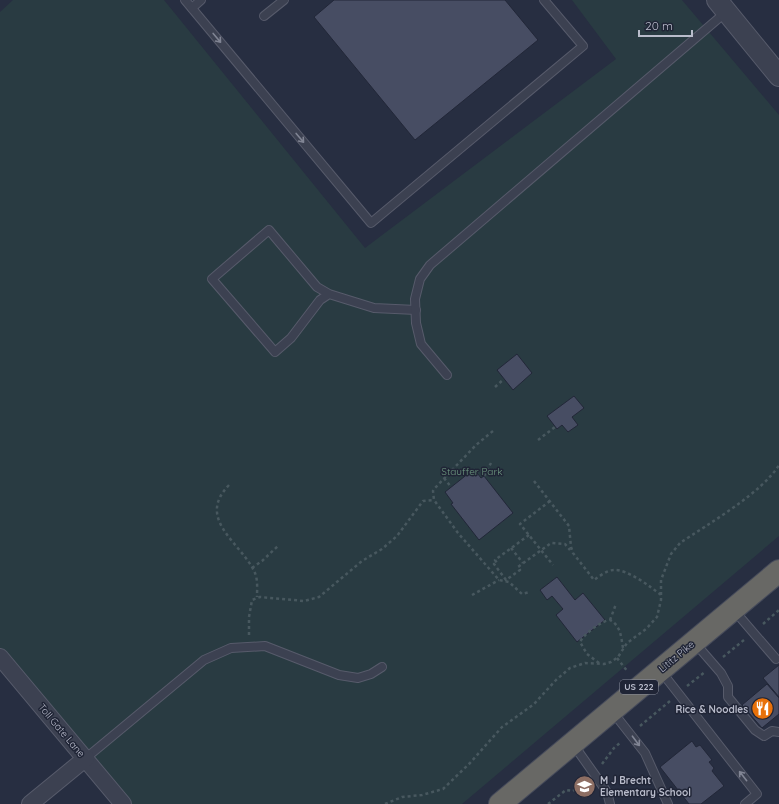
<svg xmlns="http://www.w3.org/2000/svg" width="779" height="804" font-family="Quicksand,sans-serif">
	<rect width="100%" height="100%" fill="#272e41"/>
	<!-- green -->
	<polygon fill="#293b42" points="13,0 164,0 365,248 616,59 572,0 682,0 779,115 779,536 462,804 123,804 0,657 0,12"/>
	<!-- building -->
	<g fill="#474d63" stroke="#222738">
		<polygon points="334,0 505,0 538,40 415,140 314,17"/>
		<polygon points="517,354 532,373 513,390 497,370"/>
		<polygon points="574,396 584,408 572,417 578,425 568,432 562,425 557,429 547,416"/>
		<polygon points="474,469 481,478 484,476 513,513 479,540 451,504 453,503 445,492"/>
		<polygon points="557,577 575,600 583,593 605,620 577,642 556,615 563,609 552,596 547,600 540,590"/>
		<polygon points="779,665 779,697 763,678"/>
		<polygon points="767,684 779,698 779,714 762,728 742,705"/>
		<polygon points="692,741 696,747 700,745 712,760 709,762 714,768 712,771 724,786 701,804 689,804 660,767"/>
	</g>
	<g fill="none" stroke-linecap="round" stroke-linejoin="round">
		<defs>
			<g id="service">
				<polyline points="185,0 371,223 583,46 544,0"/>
				<polyline points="192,8 201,0"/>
				<polyline points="264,16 284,0"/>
				<polyline points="329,294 320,300 291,338 275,352 212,279 269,230 317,287 329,294 374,308 416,310"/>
				<polyline points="447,375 421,344 416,323 415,299 420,279 430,265 726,12"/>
				<polyline points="733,609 776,659"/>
				<polyline points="695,643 721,673 728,686 728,697 755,730 764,736 772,731 779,732"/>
				<polyline points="660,670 757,794 745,804"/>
				<polyline points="612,711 645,753 668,804"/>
				<polyline points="573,744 607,792 610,804"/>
				<polyline points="86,758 204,660 231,648 265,646 339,675 358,678 371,674 382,667"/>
			</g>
			<g id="minor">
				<polyline points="0,657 123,804"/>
				<polyline points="30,804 86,758"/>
			</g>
			<polyline id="tertiary" points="717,0 779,76"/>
			<polyline id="trunk" points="500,804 779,571"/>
		</defs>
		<!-- service casing -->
		<use href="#service" stroke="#575b6b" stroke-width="10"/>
		<!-- minor casing -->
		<use href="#minor" stroke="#575b6b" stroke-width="18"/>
		<!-- tertiary casing -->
		<use href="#tertiary" stroke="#575b6b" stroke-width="22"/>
		<!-- trunk casing -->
		<use href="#trunk" stroke="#464b5b" stroke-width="24"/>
		<!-- path -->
		<g stroke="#48585f" stroke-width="2.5" stroke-dasharray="3 3" stroke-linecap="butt">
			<polyline points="495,387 504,379"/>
			<polyline points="493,431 476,445 435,488 433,491 434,500 458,533 499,580 509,582 522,594 530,592"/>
			<polyline points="538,440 555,427"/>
			<polyline points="484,476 491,463"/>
			<polyline points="444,478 451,487"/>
			<path d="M 534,481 L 569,526 L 571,547 L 573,553 L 594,580 C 600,576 607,570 614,570 C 627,569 651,587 661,595"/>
			<path d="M 229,485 C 195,520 242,543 255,573 C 258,580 257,590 257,597"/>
			<polyline points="550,501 520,524 553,565"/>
			<polyline points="529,535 495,560 497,563 494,564 506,580 520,570 518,567 551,543 565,544 570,550"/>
			<polyline points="511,548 523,563"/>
			<polyline points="252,568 262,561 279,545"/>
			<polyline points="472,595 499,580"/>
			<polyline points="610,620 616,604"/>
			<polyline points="763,624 779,610"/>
			<polyline points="249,635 249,617 252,600 260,597 304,601 319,597 362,561 382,549 397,536 423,501 434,500"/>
			<polyline points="723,657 744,640"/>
			<polyline points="617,658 628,672"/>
			<path d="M 599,663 L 587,654 L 580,642 C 584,634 601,621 610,620 C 621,626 621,637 623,648"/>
			<polyline points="687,686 705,672"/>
			<polyline points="640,726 670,701"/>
			<polyline points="602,764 614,748 621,742"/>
			<path d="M 385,804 L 402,797 L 422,795 L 443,789 L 470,763 L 502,727 L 534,704 L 556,680 L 570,668 L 585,663 L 604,664 L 611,662 L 618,657 L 627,643 L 646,629 L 657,617 L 661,600 L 661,580 L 671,554 L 680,543 C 708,524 762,493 779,465"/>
			<polyline points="548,804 566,790 573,791 585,782"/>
		</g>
		<!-- service -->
		<use href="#service" stroke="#3c4151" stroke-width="8"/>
		<!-- minor -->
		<use href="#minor" stroke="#3c4151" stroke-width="16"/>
		<!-- tertiary -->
		<use href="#tertiary" stroke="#3c4151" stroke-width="20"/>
		<!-- trunk -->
		<use href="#trunk" stroke="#686865" stroke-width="22"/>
	</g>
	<!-- one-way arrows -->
	<defs><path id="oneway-shaft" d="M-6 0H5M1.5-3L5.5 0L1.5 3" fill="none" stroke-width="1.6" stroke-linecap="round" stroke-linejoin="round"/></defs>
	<g stroke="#818594">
		<use href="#oneway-shaft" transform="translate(217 38) rotate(50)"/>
		<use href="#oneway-shaft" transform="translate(300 138) rotate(50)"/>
		<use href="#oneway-shaft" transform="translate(636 741) rotate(53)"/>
		<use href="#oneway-shaft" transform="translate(743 776) rotate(-128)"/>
	</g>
	<!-- icons -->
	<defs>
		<symbol id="restaurant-disc" viewBox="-11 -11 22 22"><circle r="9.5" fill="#e8710a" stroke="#202536"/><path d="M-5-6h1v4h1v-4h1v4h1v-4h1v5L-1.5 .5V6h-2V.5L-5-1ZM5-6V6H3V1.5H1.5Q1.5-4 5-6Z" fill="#fff"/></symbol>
		<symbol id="school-disc" viewBox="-11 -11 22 22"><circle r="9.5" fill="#8d6e63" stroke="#202536"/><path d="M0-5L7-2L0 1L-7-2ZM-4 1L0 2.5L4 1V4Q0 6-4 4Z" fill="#fff"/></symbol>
	</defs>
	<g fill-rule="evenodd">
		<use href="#restaurant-disc" x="750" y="696" width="25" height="25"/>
		<use href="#school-disc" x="572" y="774" width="25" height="25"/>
	</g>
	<g text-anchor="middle" stroke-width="3" stroke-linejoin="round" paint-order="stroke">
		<!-- shield labels -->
		<rect fill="#202536" stroke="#8b8f9e" stroke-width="1" x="620" y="680" width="38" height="14" rx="3"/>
		<g font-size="9" font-weight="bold" fill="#b9bccb">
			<text x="639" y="690">US 222</text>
		</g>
		<!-- park labels -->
		<g font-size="10" fill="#709b82" stroke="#202536">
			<text x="472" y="475">Stauffer Park</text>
		</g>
		<!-- street labels -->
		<g font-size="10" fill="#b9bccb" stroke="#202536">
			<text transform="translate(676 656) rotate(-40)" y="4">Lititz Pike</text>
			<text transform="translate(62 730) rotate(50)" y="4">Toll Gate Lane</text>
		</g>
		<!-- poi labels -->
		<g font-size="10" font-weight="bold" fill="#b9bccb" stroke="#202536" text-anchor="end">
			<text x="748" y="713">Rice &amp; Noodles</text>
			<text x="600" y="784" text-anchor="start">M J Brecht<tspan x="600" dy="12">Elementary School</tspan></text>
		</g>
	</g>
	<!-- scale -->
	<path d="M639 30v6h53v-6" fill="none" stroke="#b9bccb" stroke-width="2"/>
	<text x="645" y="30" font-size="12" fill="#b9bccb" stroke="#202536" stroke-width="3" paint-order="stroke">20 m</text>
</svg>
